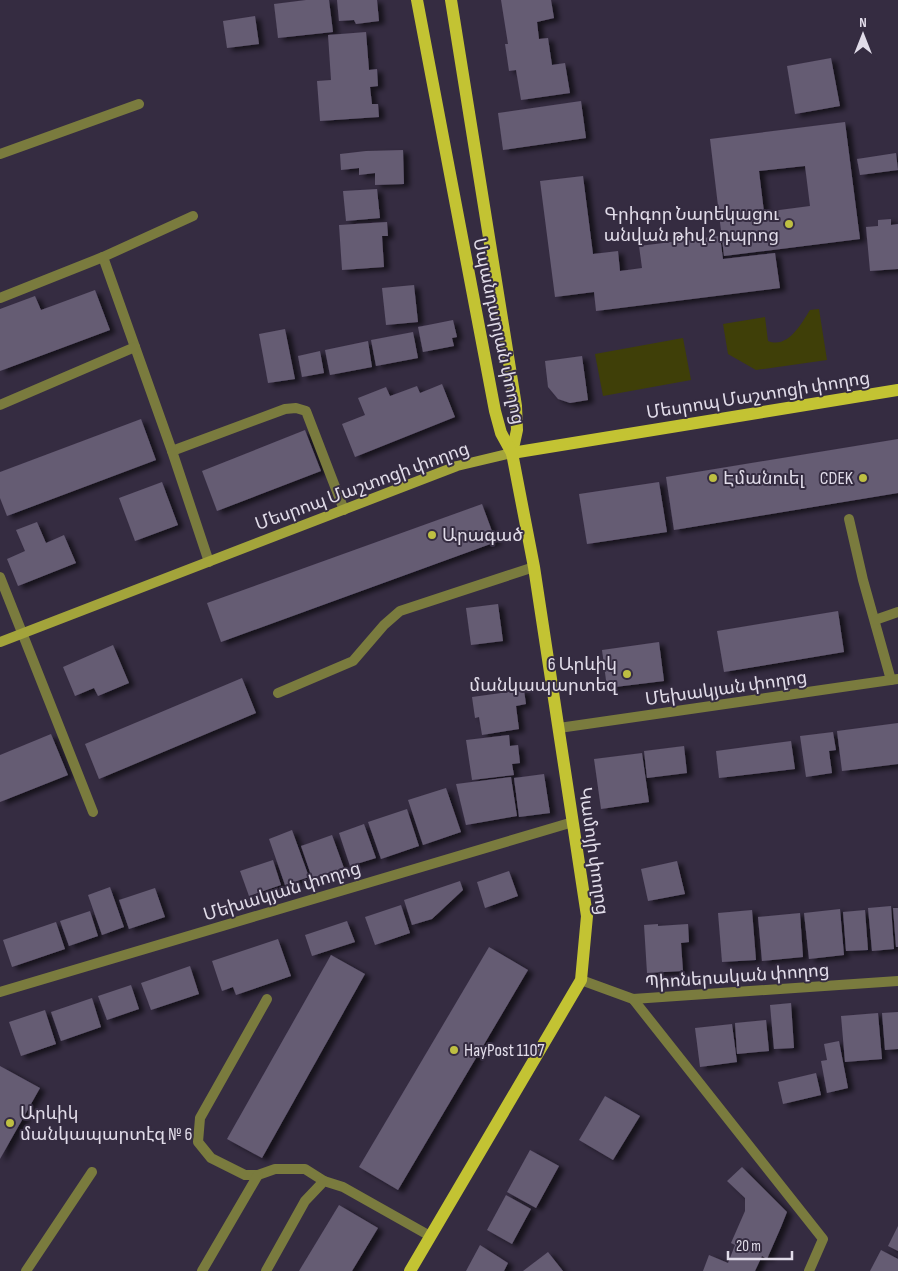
<svg xmlns="http://www.w3.org/2000/svg" width="898" height="1271" font-family="'Sofia Sans Condensed','Noto Sans Armenian',sans-serif">
	<defs>
		<filter id="shadow"><feDropShadow dx="5.5" dy="3" stdDeviation="2.5" flood-color="#0009"/></filter>
	</defs>
	<rect width="100%" height="100%" fill="#352c41"/>
	<!-- green -->
	<g fill="#3f3f08">
		<path d="M 819,309 L 827,360 L 756,370 L 728,354 L 723,324 L 765,317 L 768,341 C 788,349 801,324 810,310 Z"/>
		<polygon points="683,338 691,380 603,396 595,354"/>
	</g>
	<!-- building -->
	<g fill="#655b73" fill-rule="evenodd" filter="url(#shadow)">
		<polygon points="306,0 329,0 333,32 278,38 274,4"/>
		<polygon points="337,0 377,0 379,21 356,24 354,20 339,21"/>
		<polygon points="501,0 551,0 554,18 537,22 539,39 548,38 552,65 565,63 570,93 521,100 516,70 509,71 505,44 508,44"/>
		<polygon points="255,16 259,44 227,48 223,21"/>
		<polygon points="366,32 369,70 377,69 378,86 370,87 372,104 378,104 379,117 320,121 317,81 331,80 328,35"/>
		<polygon points="831,58 840,106 795,114 787,66"/>
		<polygon points="581,101 586,138 503,150 498,113"/>
		<path d="M 845,122 L 860,239 L 724,256 L 710,139 ZM 805,166 L 810,206 L 764,212 L 759,171 Z"/>
		<polygon points="403,150 404,184 375,185 375,173 359,175 359,168 341,170 340,154 366,151"/>
		<polygon points="896,153 898,170 860,175 857,159"/>
		<polygon points="583,176 593,254 618,251 620,271 642,268 639,246 720,236 723,259 775,253 780,288 596,311 594,292 555,297 540,181"/>
		<polygon points="377,189 380,218 346,221 343,191"/>
		<polygon points="891,219 891,225 898,224 898,269 870,271 866,227 878,226 878,220"/>
		<polygon points="387,222 388,236 382,236 384,267 342,270 339,225"/>
		<polygon points="414,285 418,322 386,325 382,288"/>
		<polygon points="95,290 110,330 0,371 0,309 35,296 41,310"/>
		<polygon points="453,320 457,337 452,338 454,346 423,352 418,327"/>
		<polygon points="285,329 295,379 268,383 259,334"/>
		<polygon points="413,332 418,358 376,366 371,340"/>
		<polygon points="368,341 372,367 330,375 325,350"/>
		<polygon points="320,351 324,373 302,377 298,356"/>
		<polygon points="582,356 588,400 570,403 558,399 548,387 545,361"/>
		<polygon points="442,384 455,417 355,457 342,424 365,415 358,398 386,387 390,396 417,386 420,393"/>
		<polygon points="141,419 156,460 7,516 0,498 0,472"/>
		<polygon points="305,430 321,471 217,511 202,471"/>
		<polygon points="898,439 898,493 674,530 666,477"/>
		<polygon points="162,482 178,525 135,541 119,498"/>
		<polygon points="659,482 667,532 587,544 579,494"/>
		<polygon points="482,504 496,542 221,642 207,603"/>
		<polygon points="37,522 46,543 64,535 76,563 18,586 7,559 25,551 16,530"/>
		<polygon points="498,604 503,641 471,645 466,608"/>
		<polygon points="838,611 844,652 724,672 717,631"/>
		<polygon points="659,642 664,681 607,688 602,650"/>
		<polygon points="113,645 129,683 98,696 94,688 75,696 63,667"/>
		<polygon points="242,678 256,713 99,779 85,744"/>
		<polygon points="524,690 526,704 516,706 519,729 482,735 479,717 475,718 472,697"/>
		<polygon points="898,723 898,764 842,771 837,731"/>
		<polygon points="833,732 836,750 829,751 832,773 806,777 800,736"/>
		<polygon points="51,734 68,775 0,802 0,755"/>
		<polygon points="509,735 510,746 518,745 520,763 512,764 514,775 472,780 466,740"/>
		<polygon points="791,741 795,769 719,778 716,751"/>
		<polygon points="684,746 687,773 647,778 644,751"/>
		<polygon points="642,753 649,802 601,809 594,759"/>
		<polygon points="544,774 550,813 519,817 514,778"/>
		<polygon points="511,777 517,816 466,825 456,784"/>
		<polygon points="446,788 461,832 423,845 408,800"/>
		<polygon points="407,809 419,846 381,859 368,822"/>
		<polygon points="364,824 376,858 350,866 339,833"/>
		<polygon points="292,830 309,877 285,885 269,839"/>
		<polygon points="332,835 344,868 312,878 301,846"/>
		<polygon points="273,860 281,885 249,896 240,871"/>
		<polygon points="677,861 685,894 648,901 641,869"/>
		<polygon points="509,871 518,896 485,908 477,882"/>
		<polygon points="460,881 463,890 432,919 412,925 404,900"/>
		<polygon points="110,887 124,927 102,935 88,895"/>
		<polygon points="155,888 165,917 129,929 119,900"/>
		<polygon points="401,905 410,933 375,945 365,917"/>
		<polygon points="891,906 894,949 872,951 868,908"/>
		<polygon points="893,908 898,908 898,947 896,947"/>
		<polygon points="840,909 844,955 809,959 804,913"/>
		<polygon points="752,910 756,960 722,962 718,913"/>
		<polygon points="865,910 868,950 846,951 843,912"/>
		<polygon points="90,911 98,936 69,946 60,921"/>
		<polygon points="800,913 803,957 762,961 758,917"/>
		<polygon points="347,921 355,942 312,956 305,935"/>
		<polygon points="56,922 65,949 12,967 3,940"/>
		<polygon points="658,924 658,926 688,924 689,942 681,943 683,971 647,973 644,925"/>
		<polygon points="278,939 291,976 236,995 233,987 222,991 212,961"/>
		<polygon points="489,947 528,970 398,1190 359,1167"/>
		<polygon points="331,955 365,974 262,1158 227,1139"/>
		<polygon points="190,966 199,994 151,1010 141,983"/>
		<polygon points="131,985 139,1009 107,1020 98,996"/>
		<polygon points="92,998 101,1027 61,1041 51,1012"/>
		<polygon points="791,1003 794,1048 774,1049 770,1005"/>
		<polygon points="45,1010 56,1044 21,1056 9,1022"/>
		<polygon points="898,1012 898,1049 885,1050 882,1013"/>
		<polygon points="878,1013 882,1059 845,1062 841,1016"/>
		<polygon points="766,1020 769,1051 737,1054 735,1023"/>
		<polygon points="732,1024 737,1062 700,1067 695,1028"/>
		<polygon points="839,1041 848,1088 827,1093 821,1061 827,1060 824,1044"/>
		<polygon points="0,1066 40,1088 0,1159"/>
		<polygon points="816,1073 821,1095 783,1104 778,1082"/>
		<polygon points="605,1096 640,1116 613,1160 579,1140"/>
		<polygon points="530,1150 559,1166 536,1208 507,1192"/>
		<polygon points="742,1167 787,1212 781,1227 767,1259 762,1256 755,1271 703,1271 709,1255 728,1263 735,1245 731,1243 745,1211 745,1198 727,1181"/>
		<polygon points="506,1195 531,1209 512,1244 487,1230"/>
		<polygon points="339,1205 378,1228 352,1271 299,1271"/>
		<polygon points="898,1226 898,1251 888,1246"/>
		<polygon points="480,1245 508,1263 504,1271 466,1271"/>
		<polygon points="881,1250 898,1259 898,1271 870,1271"/>
		<polygon points="548,1252 563,1271 523,1271"/>
	</g>
	<g fill="none" stroke-linecap="round" stroke-linejoin="round">
		<!-- lane -->
		<g stroke="#7a7b3e" stroke-width="10">
			<polyline points="172,451 285,409 296,408 306,411 344,510"/>
			<polyline points="849,519 863,580 891,680"/>
			<polyline points="875,620 898,612"/>
			<polyline points="267,999 200,1118 198,1142 211,1158 245,1175 258,1175 275,1169 305,1169 324,1181"/>
			<polyline points="26,1271 92,1172"/>
			<polyline points="202,1271 258,1175"/>
			<polyline points="266,1271 305,1201 324,1181 343,1187 430,1236"/>
		</g>
		<!-- street -->
		<g stroke="#7a7b3e" stroke-width="10">
			<polyline points="0,154 139,104"/>
			<polyline points="103,257 172,451 209,562"/>
			<polyline points="0,298 103,257 193,216"/>
			<polyline points="0,405 135,347"/>
			<polyline points="0,577 93,812"/>
			<polyline points="278,693 353,661 384,625 400,611 534,567"/>
			<polyline points="559,728 898,679"/>
			<polyline points="581,980 633,999 898,981"/>
			<polyline points="0,992 573,822"/>
			<polyline points="633,999 823,1239 809,1271"/>
		</g>
		<!-- secondary -->
		<polyline stroke="#a3a43b" stroke-width="10" points="0,642 457,466 512,453"/>
		<!-- primary -->
		<g stroke="#c3c333" stroke-width="12">
			<polyline points="451,0 516,406 517,430 512,453"/>
			<polyline points="512,453 898,390"/>
			<polyline points="410,1271 581,980 587,916 534,567 512,453 501,433 495,411 417,0"/>
		</g>
	</g>
	<!-- markers -->
	<g fill="#bebf42" stroke="#352c41" stroke-width="2">
		<circle cx="789" cy="224" r="5"/>
		<circle cx="713" cy="478" r="5"/>
		<circle cx="863" cy="478" r="5"/>
		<circle cx="432" cy="535" r="5"/>
		<circle cx="627" cy="674" r="5"/>
		<circle cx="454" cy="1050" r="5"/>
		<circle cx="10" cy="1123" r="5"/>
	</g>
	<g text-anchor="middle" stroke-width="4" stroke-linejoin="round" paint-order="stroke">
		<!-- poi labels -->
		<g font-size="18" fill="#e1dce9" stroke="#352c41" text-anchor="start">
			<text x="779" y="220" text-anchor="end">Գրիգոր Նարեկացու<tspan x="779" dy="21">անվան թիվ 2 դպրոց</tspan></text>
			<text x="723" y="484">Էմանուել</text>
			<text x="853" y="484" text-anchor="end">CDEK</text>
			<text x="442" y="541">Արագած</text>
			<text x="617" y="670" text-anchor="end">6 Արևիկ<tspan x="617" dy="21">մանկապարտեզ</tspan></text>
			<text x="464" y="1056">HayPost 1107</text>
			<text x="20" y="1119">Արևիկ<tspan x="20" dy="21">մանկապարտէզ № 6</tspan></text>
		</g>
		<!-- street labels -->
		<g font-size="18" fill="#e1dce9" stroke="#352c41">
			<text transform="translate(499 331) rotate(78)" y="6">Սպանդարյան փողոց</text>
			<text transform="translate(758 395) rotate(-9)" y="6">Մեսրոպ Մաշտոցի փողոց</text>
			<text transform="translate(362 486) rotate(-20)" y="6">Մեսրոպ Մաշտոցի փողոց</text>
			<text transform="translate(726 688) rotate(-8)" y="6">Մեխակյան փողոց</text>
			<text transform="translate(594 851) rotate(82)" y="6">Կամոյի փողոց</text>
			<text transform="translate(282 891) rotate(-17)" y="6">Մեխակյան փողոց</text>
			<text transform="translate(737 976) rotate(-4)" y="6">Պիոներական փողոց</text>
		</g>
	</g>
	<!-- north arrow -->
	<g transform="translate(863 35)" stroke="#352c41" stroke-width="4" paint-order="stroke">
	<path d="M0-4L9 19L0 12L-9 19Z" fill="#e1dce9"/>
	<text y="-8" font-size="14" font-weight="bold" text-anchor="middle" fill="#e1dce9">N</text>
	</g>
	<!-- scale -->
	<path d="M728 1251v8h64v-8" fill="none" stroke="#e1dce9" stroke-width="2.5"/>
	<text x="736" y="1251" font-size="15" fill="#e1dce9" stroke="#352c41" stroke-width="4" paint-order="stroke">20 m</text>
</svg>
